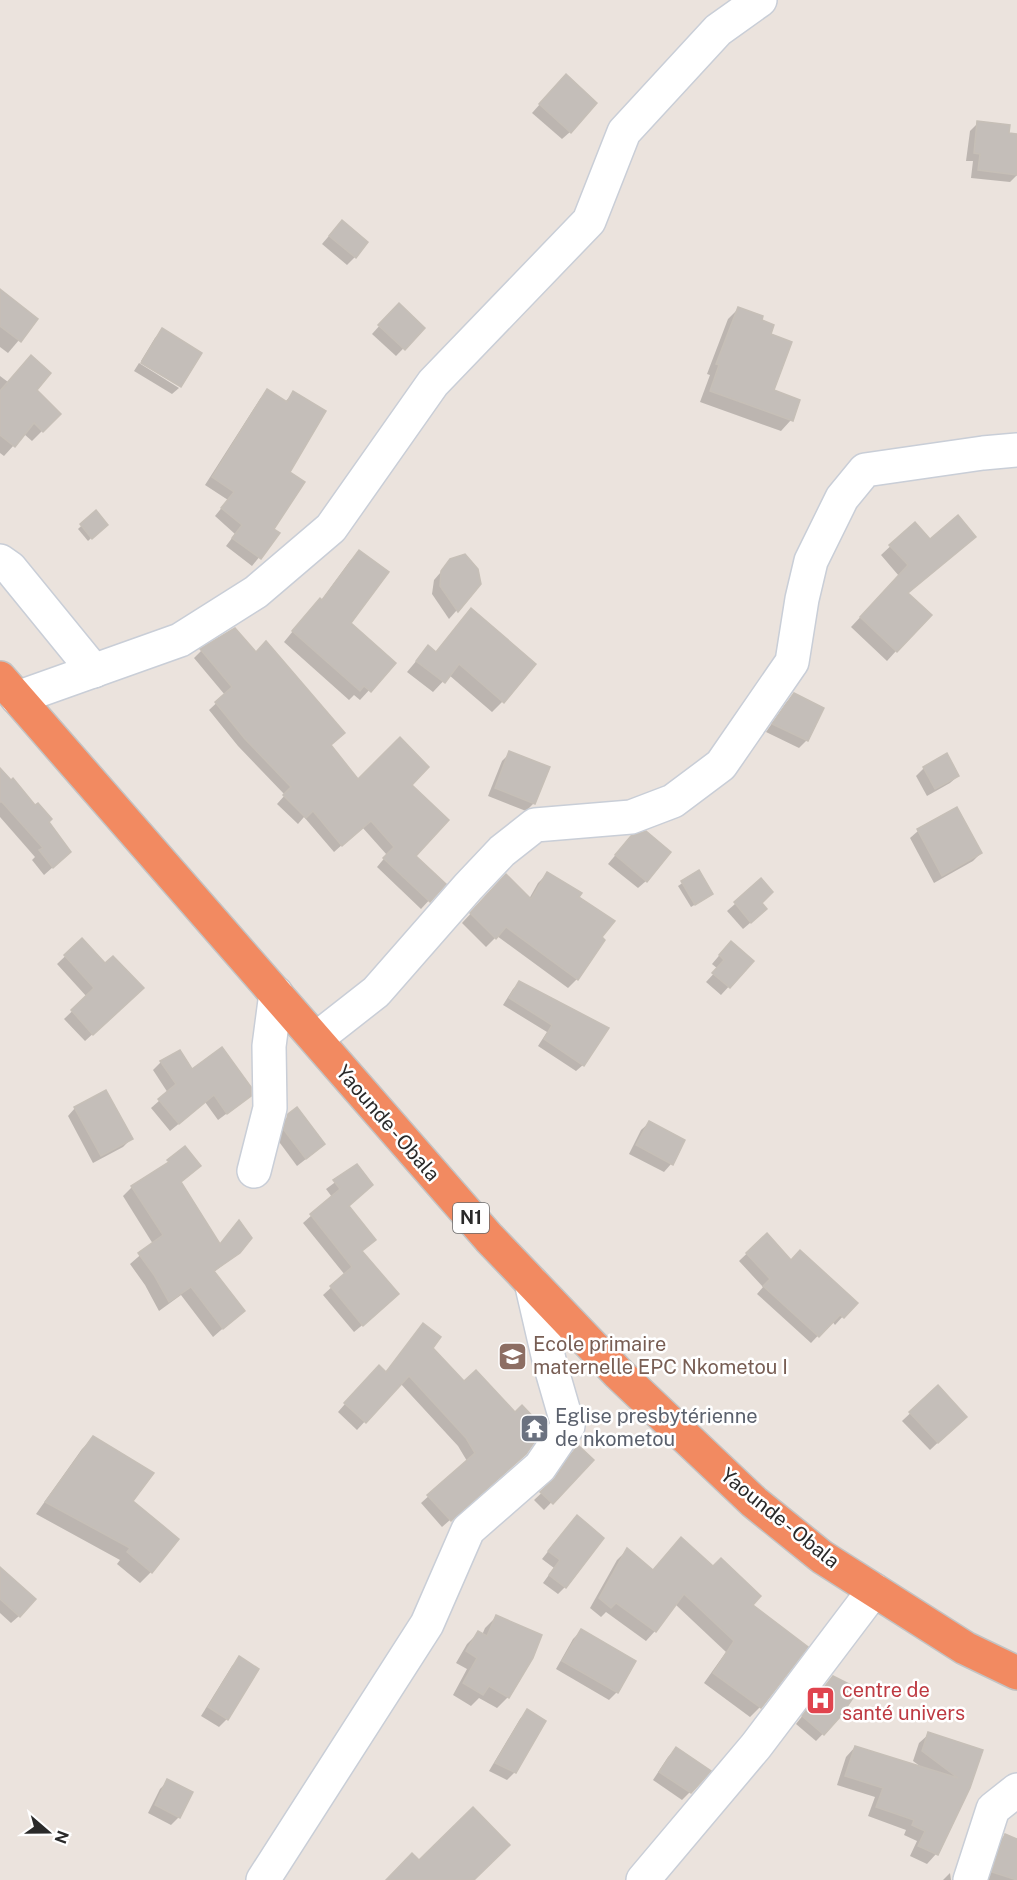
<svg xmlns="http://www.w3.org/2000/svg" width="1017" height="1880" font-family="'Public Sans',sans-serif">
	<rect width="100%" height="100%" fill="#ebe3dd"/>
	<!-- shadow -->
	<g fill="#0003">
		<polygon points="558,84 570,132 562,139 532,113"/>
		<polygon points="978,123 1008,135 1017,136 1017,175 1010,182 971,178 973,161 966,161 970,131"/>
		<polygon points="334,230 355,257 347,265 322,244"/>
		<polygon points="0,291 36,320 8,353 0,347"/>
		<polygon points="739,308 760,321 769,335 772,391 798,401 791,420 781,431 700,402 710,375 707,374 728,319"/>
		<polygon points="391,313 423,328 396,356 372,334"/>
		<polygon points="163,330 180,385 141,361 155,338"/>
		<polygon points="139,363 179,388 172,394 134,371"/>
		<polygon points="0,376 8,382 35,390 59,414 32,441 24,434 4,456 0,453"/>
		<polygon points="268,391 285,402 293,393 288,473 272,529 278,534 252,566 226,546 235,534 215,516 228,500 205,485 260,399"/>
		<polygon points="96,512 106,524 88,541 78,529"/>
		<polygon points="914,524 907,594 896,651 887,661 851,627 899,576 881,555"/>
		<polygon points="360,552 348,623 394,663 360,700 354,695 349,700 284,642 311,609 321,601 350,561"/>
		<polygon points="447,565 480,584 449,619 432,594 434,580"/>
		<polygon points="471,610 503,701 492,712 449,675 433,692 407,672 428,647 435,653"/>
		<polygon points="235,630 358,781 410,785 414,856 444,884 421,909 377,867 387,855 362,827 334,852 304,817 298,824 277,804 285,795 238,746 209,710 225,695 194,658 201,651"/>
		<polygon points="794,695 822,709 807,740 799,748 766,732 786,703"/>
		<polygon points="510,753 534,803 526,811 488,796 502,761"/>
		<polygon points="924,768 958,776 950,783 927,796 916,776"/>
		<polygon points="0,770 47,822 61,860 44,875 32,860 35,857 0,817"/>
		<polygon points="918,831 981,853 973,861 934,883 910,838"/>
		<polygon points="623,846 646,881 638,888 608,864"/>
		<polygon points="699,872 712,894 691,907 678,886"/>
		<polygon points="547,874 577,897 600,937 577,979 568,988 497,936 486,947 462,923 497,885 529,899 538,883"/>
		<polygon points="761,881 757,917 743,929 727,911"/>
		<polygon points="82,940 134,996 85,1041 64,1019 87,997 57,964"/>
		<polygon points="723,951 752,961 721,995 706,982 718,969 712,964"/>
		<polygon points="519,983 583,1065 576,1071 538,1046 547,1032 503,1005 513,989"/>
		<polygon points="179,1052 192,1071 250,1096 218,1120 205,1102 170,1131 151,1108 168,1093 153,1070 161,1062"/>
		<polygon points="75,1108 131,1139 123,1147 93,1163 68,1116"/>
		<polygon points="289,1116 315,1152 297,1166 277,1139 280,1124"/>
		<polygon points="649,1123 683,1141 671,1164 664,1172 629,1154 641,1130"/>
		<polygon points="185,1148 180,1183 219,1245 230,1232 239,1252 214,1272 243,1311 213,1337 181,1295 159,1311 145,1285 130,1264 153,1244 123,1196 132,1187 161,1169"/>
		<polygon points="357,1166 348,1207 361,1252 390,1302 354,1332 323,1295 345,1275 303,1223 332,1197 326,1189"/>
		<polygon points="766,1235 791,1262 855,1303 835,1325 832,1321 811,1343 757,1294 763,1287 739,1261"/>
		<polygon points="423,1325 431,1348 516,1462 442,1527 421,1503 467,1461 458,1446 400,1383 357,1430 338,1412 371,1374 385,1373"/>
		<polygon points="938,1387 965,1417 930,1450 902,1421"/>
		<polygon points="93,1438 151,1572 140,1583 117,1564 120,1560 36,1514 82,1449"/>
		<polygon points="578,1447 592,1460 544,1510 534,1500 549,1486 570,1454"/>
		<polygon points="570,1524 565,1587 558,1594 543,1583 554,1568 542,1559"/>
		<polygon points="671,1549 751,1605 760,1707 750,1717 704,1683 726,1652 675,1604 655,1631 646,1641 606,1612 601,1617 590,1608 617,1560 627,1550 652,1571"/>
		<polygon points="0,1571 19,1616 11,1623 0,1613"/>
		<polygon points="496,1617 508,1697 497,1708 479,1698 471,1706 453,1695 467,1669 456,1663 467,1644 478,1633 482,1635 485,1628"/>
		<polygon points="581,1631 617,1692 609,1700 556,1669 573,1639"/>
		<polygon points="240,1658 227,1719 219,1727 201,1716 232,1666"/>
		<polygon points="833,1677 839,1717 816,1741 796,1724"/>
		<polygon points="528,1711 515,1772 507,1780 489,1771 520,1719"/>
		<polygon points="929,1734 981,1751 936,1854 927,1864 910,1856 917,1841 904,1835 906,1830 868,1816 875,1797 837,1785 846,1757 855,1747 924,1769 913,1761 919,1743"/>
		<polygon points="676,1749 690,1792 682,1800 653,1780 668,1757"/>
		<polygon points="168,1781 179,1817 171,1825 148,1813 160,1789"/>
		<polygon points="1005,1835 1017,1840 1017,1880 987,1880 997,1843"/>
		<polygon points="950,1873 951,1880 943,1880"/>
	</g>
	<!-- building -->
	<g fill="#c4beb9" stroke="#c6bfb7" stroke-width="1.5">
		<polygon points="566,74 597,103 571,133 539,104"/>
		<polygon points="977,121 1010,125 1009,133 1017,134 1017,175 978,170 980,154 974,153"/>
		<polygon points="342,220 368,242 356,258 329,236"/>
		<polygon points="0,289 38,319 21,342 0,326"/>
		<polygon points="399,303 425,328 405,350 378,325"/>
		<polygon points="738,307 763,316 762,320 774,325 771,334 792,342 774,390 800,400 793,421 710,391 719,365 716,364"/>
		<polygon points="162,328 202,353 181,387 141,363"/>
		<polygon points="31,355 51,373 37,390 61,414 43,432 34,423 15,447 0,435 0,391"/>
		<polygon points="267,389 287,402 293,391 326,411 290,472 305,482 274,529 280,533 261,559 232,538 242,525 221,508 234,492 212,477"/>
		<polygon points="96,510 108,525 92,539 80,524"/>
		<polygon points="958,515 976,537 908,593 932,615 897,652 860,617 908,565 889,545 915,522 930,539"/>
		<polygon points="359,550 389,572 351,623 396,663 371,692 364,686 360,691 292,631 320,598 322,600"/>
		<polygon points="465,554 478,569 481,584 458,612 440,586 441,571 450,559"/>
		<polygon points="471,608 536,664 504,703 459,664 445,683 416,661 428,645 436,652"/>
		<polygon points="235,628 256,652 266,641 345,733 331,745 358,779 400,737 429,767 412,785 449,820 416,856 446,884 430,902 383,858 394,847 371,821 342,846 313,811 306,818 283,795 291,787 245,739 215,702 232,687 200,649"/>
		<polygon points="794,693 824,708 808,741 772,724"/>
		<polygon points="509,751 550,767 535,804 495,788"/>
		<polygon points="947,753 959,776 935,789 923,767"/>
		<polygon points="0,768 11,780 13,778 35,805 38,803 52,819 49,822 71,852 53,868 39,850 43,848 2,802 0,802"/>
		<polygon points="957,807 982,853 942,876 917,829"/>
		<polygon points="646,831 671,852 647,882 615,855 631,836"/>
		<polygon points="699,870 713,894 695,905 681,881"/>
		<polygon points="547,872 582,893 579,897 615,921 602,937 605,940 578,980 506,927 496,939 470,913 506,874 531,899"/>
		<polygon points="761,878 773,892 762,903 767,909 751,923 734,902"/>
		<polygon points="82,938 105,963 113,956 144,988 93,1035 71,1010 94,988 64,955"/>
		<polygon points="731,941 754,961 730,988 712,973 724,960 719,955"/>
		<polygon points="519,981 609,1028 584,1066 544,1039 552,1025 509,998"/>
		<polygon points="222,1047 251,1087 251,1096 227,1114 214,1095 179,1124 158,1099 176,1084 160,1061 180,1050 192,1069"/>
		<polygon points="106,1090 133,1139 101,1156 74,1107"/>
		<polygon points="297,1107 325,1144 306,1159 284,1130 288,1114"/>
		<polygon points="649,1121 685,1140 673,1165 636,1145"/>
		<polygon points="185,1146 201,1166 181,1182 220,1244 239,1220 252,1238 240,1253 214,1271 245,1311 223,1329 191,1287 169,1302 154,1275 138,1253 163,1235 131,1186 169,1162 167,1160"/>
		<polygon points="357,1164 373,1185 349,1206 376,1240 362,1251 399,1294 363,1326 330,1286 352,1267 310,1214 340,1189 333,1180"/>
		<polygon points="767,1233 791,1260 800,1250 858,1303 844,1318 840,1315 819,1337 763,1286 770,1279 746,1253"/>
		<polygon points="423,1323 441,1337 433,1348 464,1381 476,1370 515,1412 522,1405 544,1428 526,1454 451,1521 427,1495 475,1453 466,1438 409,1376 366,1423 344,1403 379,1365 386,1372"/>
		<polygon points="938,1385 967,1417 938,1443 909,1412"/>
		<polygon points="93,1436 154,1473 133,1501 179,1539 152,1573 127,1552 130,1548 45,1502"/>
		<polygon points="578,1445 594,1460 553,1504 540,1492 555,1478"/>
		<polygon points="577,1515 604,1538 566,1588 549,1575 560,1560 548,1551"/>
		<polygon points="681,1537 713,1566 721,1558 761,1596 753,1605 808,1647 761,1708 713,1673 734,1641 684,1594 656,1632 616,1603 611,1608 599,1598 627,1548 653,1570"/>
		<polygon points="0,1567 36,1599 20,1617 0,1599"/>
		<polygon points="496,1615 542,1635 533,1658 509,1698 489,1686 483,1695 463,1683 477,1658 466,1651 478,1631 487,1636"/>
		<polygon points="581,1629 636,1661 618,1693 562,1661"/>
		<polygon points="239,1656 259,1669 228,1720 208,1707"/>
		<polygon points="833,1676 859,1689 840,1717 824,1735 802,1716"/>
		<polygon points="527,1709 546,1721 516,1773 495,1763"/>
		<polygon points="928,1732 983,1750 970,1788 938,1855 918,1846 925,1831 912,1825 914,1820 876,1807 883,1788 845,1776 855,1746 958,1778 922,1751"/>
		<polygon points="676,1747 711,1771 691,1793 659,1772"/>
		<polygon points="167,1779 193,1792 180,1818 155,1805"/>
		<polygon points="473,1807 510,1845 474,1880 386,1880 412,1853 419,1860"/>
		<polygon points="1005,1834 1017,1839 1017,1880 992,1872"/>
	</g>
	<g fill="none" stroke-linecap="round" stroke-linejoin="round">
		<defs>
			<g id="minor">
				<polyline points="0,561 10,568 94,671"/>
				<polyline points="17,698 180,640 256,592 331,528 433,383 589,221 624,132 718,30 760,0"/>
				<polyline points="316,1039 376,992 468,887 502,851 535,825 631,817 673,801 721,765 792,662 802,599 811,561 842,498 865,470 983,453 1017,450"/>
				<polyline points="254,1171 270,1108 269,1046 276,993"/>
				<polyline points="263,1880 427,1624 468,1530 540,1467 568,1426 550,1364 531,1282"/>
				<polyline points="643,1880 756,1746 874,1590"/>
				<polyline points="970,1880 993,1809 1017,1790"/>
			</g>
			<polyline id="highway" points="0,678 489,1238 619,1374 754,1502 822,1557 965,1648 1017,1673"/>
		</defs>
		<!-- minor casing -->
		<use href="#minor" stroke="#c9ced7" stroke-width="36"/>
		<!-- highway casing -->
		<use href="#highway" stroke="#c3c3c3" stroke-width="36"/>
		<!-- minor -->
		<use href="#minor" stroke="#fff" stroke-width="33"/>
		<!-- highway -->
		<use href="#highway" stroke="#f28a61" stroke-width="33"/>
	</g>
	<!-- icons -->
	<defs>
		<symbol id="school-square" viewBox="-11 -11 22 22"><rect x="-9" y="-9" width="18" height="18" rx="4" fill="#8d6e63" stroke="#fff"/><path d="M0-5L7-2L0 1L-7-2ZM-4 1L0 2.5L4 1V4Q0 6-4 4Z" fill="#fff"/></symbol>
		<symbol id="temple-square" viewBox="-11 -11 22 22"><rect x="-9" y="-9" width="18" height="18" rx="4" fill="#6b7280" stroke="#fff"/><path d="M0-6L5-2H3V0L6.5 2.5H4V6H1.5V3h-3V6H-4V2.5H-6.5L-3 0V-2H-5Z" fill="#fff"/></symbol>
		<symbol id="hospital-square" viewBox="-11 -11 22 22"><rect x="-9" y="-9" width="18" height="18" rx="4" fill="#e0444e" stroke="#fff"/><path d="M-5-5h3v3.5h4V-5h3V5h-3V1.5h-4V5h-3Z" fill="#fff"/></symbol>
	</defs>
	<g fill-rule="evenodd">
		<use href="#school-square" x="496" y="1340" width="33" height="33"/>
		<use href="#temple-square" x="518" y="1412" width="33" height="33"/>
		<use href="#hospital-square" x="804" y="1684" width="33" height="33"/>
	</g>
	<g text-anchor="middle" stroke-width="5" stroke-linejoin="round" paint-order="stroke">
		<!-- shield labels -->
		<rect fill="#fff" stroke="#6a6a6a" stroke-width="1.5" x="453" y="1203" width="36" height="30" rx="4.5"/>
		<g font-size="18" font-weight="bold" fill="#2a2a2a">
			<text x="471" y="1224">N1</text>
		</g>
		<!-- street labels -->
		<g font-size="20" fill="#2a2a2a" stroke="#fff">
			<text transform="translate(388 1123) rotate(49)" y="7">Yaounde - Obala</text>
			<text transform="translate(780 1518) rotate(39)" y="7">Yaounde - Obala</text>
		</g>
		<!-- education labels -->
		<g font-size="20" fill="#785e54" stroke="#fff" text-anchor="start">
			<text x="533" y="1351">Ecole primaire<tspan x="533" dy="23">maternelle EPC Nkometou I</tspan></text>
		</g>
		<!-- worship labels -->
		<g font-size="20" fill="#5b616d" stroke="#fff" text-anchor="start">
			<text x="555" y="1423">Eglise presbytérienne<tspan x="555" dy="23">de nkometou</tspan></text>
		</g>
		<!-- health labels -->
		<g font-size="20" fill="#be3a42" stroke="#fff" text-anchor="start">
			<text x="842" y="1697">centre de<tspan x="842" dy="23">santé univers</tspan></text>
		</g>
	</g>
	<!-- north arrow -->
	<g transform="translate(48 1832) rotate(110)" stroke="#ffffff" stroke-width="4.5" paint-order="stroke">
	<path d="M0-4.5L10 22L0 15L-10 22Z" fill="#2a2a2a"/>
	<text y="-9" font-size="16" font-weight="bold" text-anchor="middle" fill="#2a2a2a">N</text>
	</g>
</svg>
